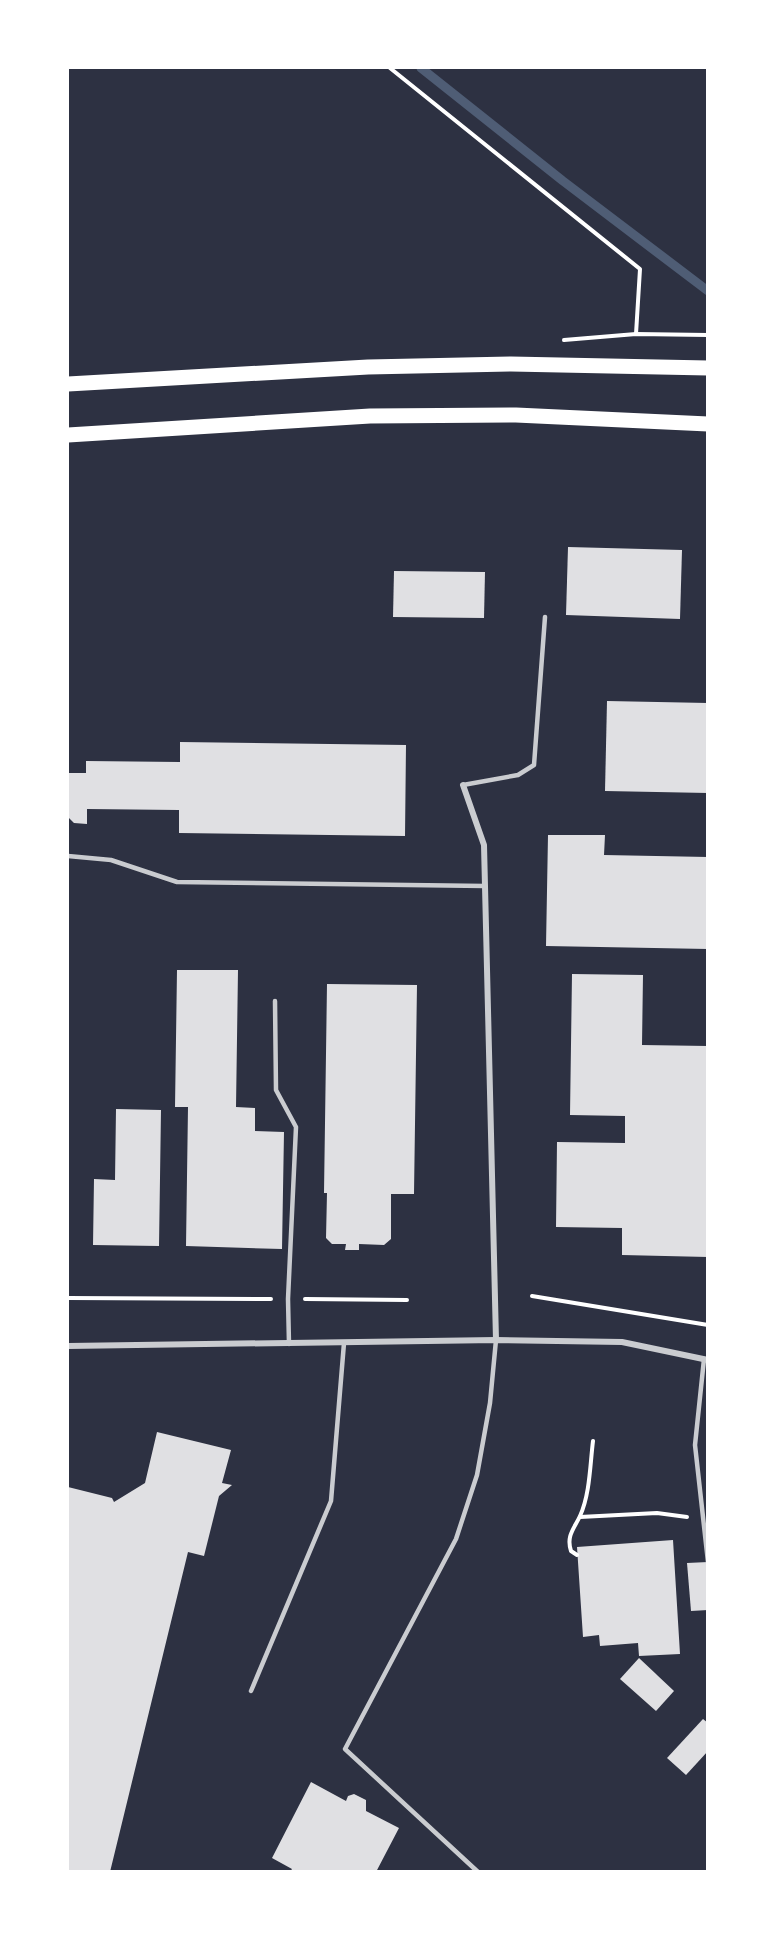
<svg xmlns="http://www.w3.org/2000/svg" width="775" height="1939" font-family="'Titillium Web',sans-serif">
	<rect width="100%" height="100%" fill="#2d3142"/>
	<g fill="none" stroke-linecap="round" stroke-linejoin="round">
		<!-- stream -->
		<polyline stroke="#4f5d75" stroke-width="9" points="421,68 563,181 708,291"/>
	</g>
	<!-- building -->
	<g fill="#e0e0e3">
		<polygon points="568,547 682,550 680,619 566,615"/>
		<polygon points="394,571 485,572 484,618 393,617"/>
		<polygon points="607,701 708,703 708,793 605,791"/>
		<polygon points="180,742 406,745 405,836 179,833 179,810 87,809 87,824 74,823 68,817 68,773 86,773 86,761 180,762"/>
		<polygon points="548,835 605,835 604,855 708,857 708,949 546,946"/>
		<polygon points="177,970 238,970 236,1107 255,1108 255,1131 284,1132 282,1249 186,1246 188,1107 175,1107"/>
		<polygon points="572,974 643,975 642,1045 708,1046 708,1257 622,1255 622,1228 556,1227 557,1142 625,1143 625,1116 570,1115"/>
		<polygon points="327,984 417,985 414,1194 391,1194 391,1239 384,1245 359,1244 359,1250 345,1250 346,1244 332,1244 326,1238 327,1193 324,1193"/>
		<polygon points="116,1109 161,1110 159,1246 93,1245 94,1179 115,1180"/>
		<polygon points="157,1432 231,1450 222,1483 232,1485 219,1496 204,1556 188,1552 110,1872 68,1872 68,1487 112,1498 114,1502 145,1483"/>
		<polygon points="673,1540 680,1654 639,1656 638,1643 600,1646 599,1635 583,1637 577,1547"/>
		<polygon points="708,1562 708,1610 691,1611 687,1563"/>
		<polygon points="639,1658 674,1691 656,1711 620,1679"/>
		<polygon points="703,1719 708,1723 708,1751 686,1775 667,1758"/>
		<polygon points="311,1782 346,1801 348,1796 354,1794 366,1800 366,1811 399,1828 376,1872 290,1872 292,1869 272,1858"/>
	</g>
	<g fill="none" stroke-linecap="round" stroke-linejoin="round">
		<!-- path -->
		<g stroke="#fff" stroke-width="4">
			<polyline points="390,68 640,269 636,334"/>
			<polyline points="564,340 636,334 708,335"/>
			<polyline points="532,1296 708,1325"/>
			<polyline points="68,1298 271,1299"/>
			<polyline points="305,1299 407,1300"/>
			<polyline points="580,1517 657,1513 687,1517"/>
			<path d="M 577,1555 L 571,1551 C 566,1536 574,1529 580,1516 C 590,1494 590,1465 593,1441"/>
		</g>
		<!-- service -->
		<g stroke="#caccd0" stroke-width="4.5">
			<polyline points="463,785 518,775 534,765 545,617"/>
			<polyline points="68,856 111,860 177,882 485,886"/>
			<polyline points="275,1001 276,1090 296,1127 288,1299 289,1344"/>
			<polyline points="704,1359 695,1445 708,1562"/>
			<polyline points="251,1691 331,1501 344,1343"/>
			<polyline points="478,1872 345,1749 456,1539 477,1475 490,1403 496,1340"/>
		</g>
		<!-- minor -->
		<g stroke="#caccd0" stroke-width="6">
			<polyline points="463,785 484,845 496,1340"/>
			<polyline points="68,1346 496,1340 622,1342 708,1360"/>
		</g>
		<!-- primary -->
		<g stroke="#fff" stroke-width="15">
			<polyline points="68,384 368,367 511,364 708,368"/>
			<polyline points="68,435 370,416 516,415 708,424"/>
		</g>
	</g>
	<!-- border -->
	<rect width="775" height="1939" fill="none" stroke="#ffffff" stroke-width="138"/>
</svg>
